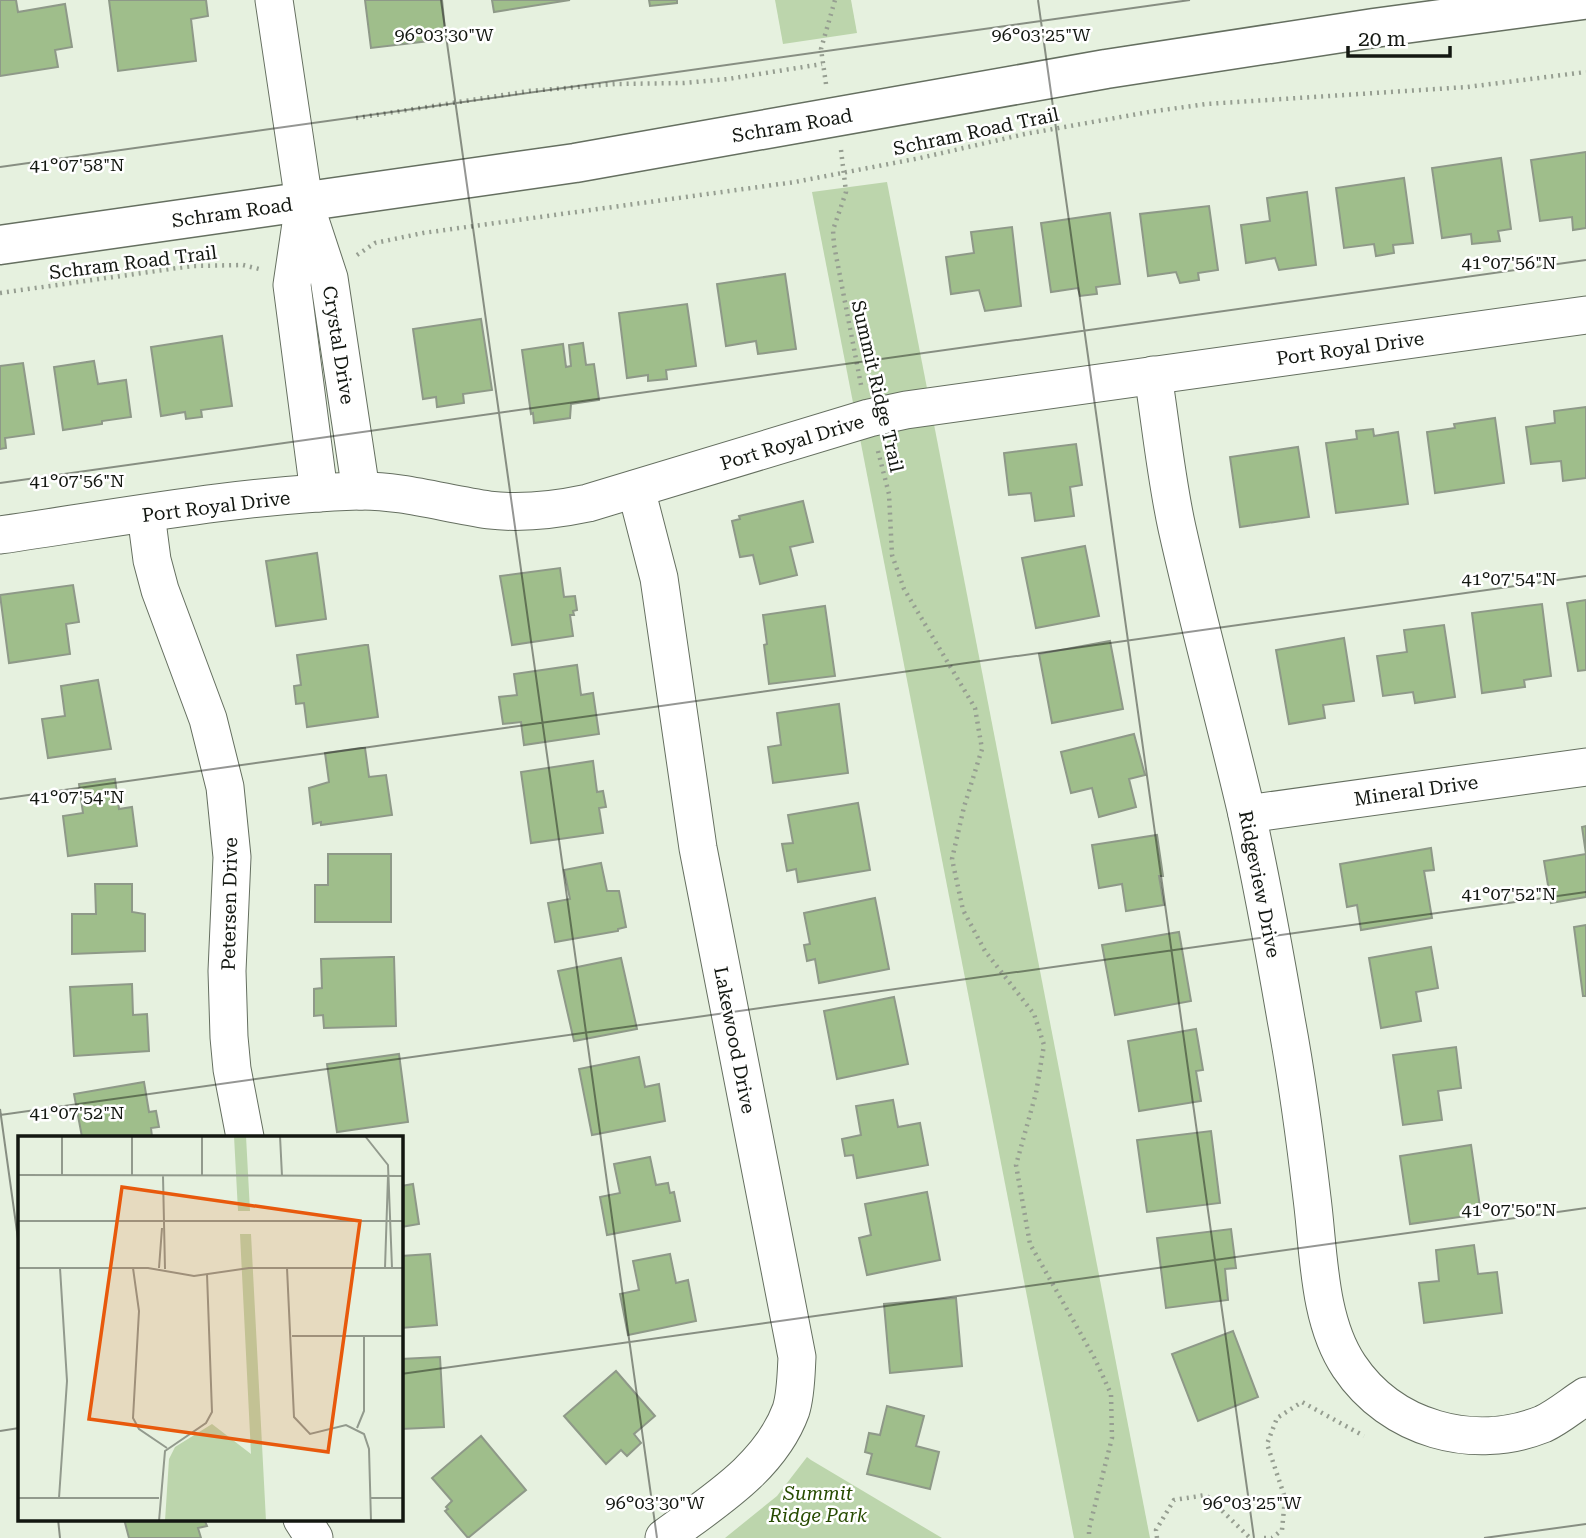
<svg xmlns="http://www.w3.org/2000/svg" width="1586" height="1538" font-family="'Roboto Serif',serif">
	<rect width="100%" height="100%" fill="#e6f1df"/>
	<!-- green -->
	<g fill="#bcd5ac">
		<polygon points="775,0 851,0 857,33 783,44"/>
		<polygon points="887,182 1150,1538 1074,1538 812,192"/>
		<polygon points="807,1457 811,1460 942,1538 725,1538 777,1496"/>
	</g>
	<!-- building -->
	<g fill="#9fbe8b" stroke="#8e9988" stroke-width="2">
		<polygon points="0,0 16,0 18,12 65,4 72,47 55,50 58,67 0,76"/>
		<polygon points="109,0 206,0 208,16 191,19 196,61 118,71"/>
		<polygon points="365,0 442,0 446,39 371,48"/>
		<polygon points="492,0 570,0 494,12"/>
		<polygon points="649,0 677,0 677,3 650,6"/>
		<polygon points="1586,152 1586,228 1573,230 1572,217 1540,221 1531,160"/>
		<polygon points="1501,158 1511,229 1498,231 1500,241 1472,244 1471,234 1442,238 1432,168"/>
		<polygon points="1404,178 1413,243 1393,245 1394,253 1376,256 1374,244 1344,248 1336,188"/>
		<polygon points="1307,192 1316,265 1279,270 1275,258 1246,263 1241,225 1270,221 1267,198"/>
		<polygon points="1209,206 1218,270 1198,273 1199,280 1180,283 1176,272 1148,276 1140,214"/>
		<polygon points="1110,213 1120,284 1096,287 1097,294 1080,296 1078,288 1051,292 1041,223"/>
		<polygon points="1012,227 1021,306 985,311 979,290 951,294 946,257 974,253 971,232"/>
		<polygon points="785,274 796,349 758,354 756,341 726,346 717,284"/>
		<polygon points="687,304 696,366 666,370 667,379 648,381 648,375 627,378 619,313"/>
		<polygon points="481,319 492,390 463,394 464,403 437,407 436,397 423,399 413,329"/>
		<polygon points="222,336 232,406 201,410 202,417 186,419 185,412 161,416 151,347"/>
		<polygon points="583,343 586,365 594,364 599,400 571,404 570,418 534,423 533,413 531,414 522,350 563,344 566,367 571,366 569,345"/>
		<polygon points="94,361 98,384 126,380 131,417 102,421 102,424 63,430 54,367"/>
		<polygon points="23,363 34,434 5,438 6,448 0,449 0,366"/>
		<polygon points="1586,407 1586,478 1563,481 1561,461 1531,464 1526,427 1555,423 1554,411"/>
		<polygon points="1495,418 1504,483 1435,493 1427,432 1455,428 1454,424"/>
		<polygon points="1373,429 1374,436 1398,432 1408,504 1336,513 1326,443 1357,439 1356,431"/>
		<polygon points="1076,444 1082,485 1070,487 1074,516 1035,521 1031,493 1009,495 1004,453"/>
		<polygon points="1298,447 1309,517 1240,527 1230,457"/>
		<polygon points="803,501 813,542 790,547 797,575 760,584 753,555 740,557 732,521 740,519 739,516"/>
		<polygon points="1085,546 1099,616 1036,628 1022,558"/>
		<polygon points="317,553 326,619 276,626 266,561"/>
		<polygon points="560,568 564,597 575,596 577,610 573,611 574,615 570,615 573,636 512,645 500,576"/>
		<polygon points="73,585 79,622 66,624 70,654 9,663 0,595"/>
		<polygon points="1586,600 1586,670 1578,671 1567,603"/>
		<polygon points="1542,604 1551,676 1524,680 1525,687 1482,693 1472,613"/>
		<polygon points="825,606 835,676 769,684 764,645 767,644 763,615"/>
		<polygon points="1444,625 1455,697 1415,703 1413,692 1383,696 1377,656 1407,652 1404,630"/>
		<polygon points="1344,638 1354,701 1323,705 1325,718 1289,724 1276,650"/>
		<polygon points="1110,641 1123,709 1052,723 1039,654"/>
		<polygon points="365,645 368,645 378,717 307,727 304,703 296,704 294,686 301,685 297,655"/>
		<polygon points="577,665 581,695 593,693 599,734 524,745 521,722 503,724 499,697 517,695 514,674"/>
		<polygon points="98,680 111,749 48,758 42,719 65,716 61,686"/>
		<polygon points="839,704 848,773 773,783 768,747 781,745 777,713"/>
		<polygon points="1134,734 1145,775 1129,779 1136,807 1099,817 1092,788 1071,793 1061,752"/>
		<polygon points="361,748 365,748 369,777 386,775 392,815 321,825 321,822 313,824 309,788 329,782 325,753"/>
		<polygon points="593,761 597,792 603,791 606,807 599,808 603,833 531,843 521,772"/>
		<polygon points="115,779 119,809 132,807 137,846 68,856 63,816 83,813 79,784"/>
		<polygon points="858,803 870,870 798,882 796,869 787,871 782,844 793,843 788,815"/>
		<polygon points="1586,826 1586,897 1551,903 1544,861 1586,854 1582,827"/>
		<polygon points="1157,835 1163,876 1159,876 1164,905 1126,911 1122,884 1099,888 1092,845"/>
		<polygon points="1431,848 1434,870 1424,871 1432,918 1361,930 1357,905 1347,907 1340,864"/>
		<polygon points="328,854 391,854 391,922 315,922 315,885 328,885"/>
		<polygon points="601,863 607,891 619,891 626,927 618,929 618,931 555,942 548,903 570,899 564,870"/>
		<polygon points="95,884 132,884 132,912 145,914 145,951 72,954 72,914 96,914"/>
		<polygon points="875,898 889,969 819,983 815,959 807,961 804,945 810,944 804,913"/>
		<polygon points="1586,925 1586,996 1583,996 1574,927"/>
		<polygon points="1179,932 1191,1001 1115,1015 1102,945"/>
		<polygon points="1431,947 1438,988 1416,992 1421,1021 1381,1028 1369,958"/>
		<polygon points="390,957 394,957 396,1026 324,1028 323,1015 314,1016 314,989 322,988 321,959"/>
		<polygon points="621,958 637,1029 574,1041 558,971"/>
		<polygon points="132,984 133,1015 147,1014 149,1051 74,1056 70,987"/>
		<polygon points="894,997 908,1064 837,1079 824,1011"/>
		<polygon points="1196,1029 1203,1070 1196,1071 1201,1101 1139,1111 1128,1041"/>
		<polygon points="1456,1047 1461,1088 1438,1091 1442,1120 1403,1125 1393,1055"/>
		<polygon points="399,1054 408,1122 337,1132 327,1064"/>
		<polygon points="639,1057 645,1087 659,1084 665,1121 592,1135 579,1069"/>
		<polygon points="144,1082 149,1112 156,1111 159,1127 151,1128 152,1137 82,1137 74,1094"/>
		<polygon points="893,1100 898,1127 920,1123 928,1165 857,1178 853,1155 845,1156 842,1139 861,1135 856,1106"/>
		<polygon points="1211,1131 1220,1203 1147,1212 1137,1140"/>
		<polygon points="1471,1145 1481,1214 1410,1224 1400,1156"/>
		<polygon points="650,1157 656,1185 668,1183 670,1193 674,1192 680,1221 607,1235 600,1197 620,1193 614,1164"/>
		<polygon points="413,1184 419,1224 401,1227 401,1186"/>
		<polygon points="927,1192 940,1260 867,1275 859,1238 871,1235 865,1204"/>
		<polygon points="1231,1229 1236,1268 1225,1269 1228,1300 1166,1308 1157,1238"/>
		<polygon points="1474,1245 1478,1274 1497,1272 1502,1313 1424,1323 1419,1283 1439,1281 1436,1250"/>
		<polygon points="430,1254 437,1325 401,1328 401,1256"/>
		<polygon points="670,1254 676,1283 688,1280 696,1321 628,1335 620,1294 639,1290 633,1261"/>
		<polygon points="956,1298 962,1366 890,1373 884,1304"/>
		<polygon points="1233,1331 1258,1397 1198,1421 1172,1354"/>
		<polygon points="440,1357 444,1427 401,1429 401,1359"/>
		<polygon points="616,1371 655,1416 634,1434 641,1443 627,1456 621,1450 606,1464 564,1416"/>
		<polygon points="887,1406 924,1416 916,1446 939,1452 930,1489 867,1474 872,1454 865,1452 869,1433 880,1435"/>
		<polygon points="481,1436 526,1490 468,1538 445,1511 448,1509 446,1507 452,1501 432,1478"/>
		<polygon points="124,1519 204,1519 207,1526 198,1528 201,1538 129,1538"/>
	</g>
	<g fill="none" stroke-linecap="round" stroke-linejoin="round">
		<defs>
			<g id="street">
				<polyline points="274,0 304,202 329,278 361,491"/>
				<polyline points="303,210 292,285 319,493"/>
				<path d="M 1153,375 C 1161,426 1166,478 1177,528 C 1198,622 1224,716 1246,810 C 1261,879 1274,949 1286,1019 C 1297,1078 1305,1138 1312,1198 C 1319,1252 1318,1320 1349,1366 C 1391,1429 1473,1452 1543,1424 C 1558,1417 1572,1405 1586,1396"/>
				<path d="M 636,489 L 659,578 L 698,848 L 797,1357 C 796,1375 796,1394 791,1410 C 770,1468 711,1503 664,1538"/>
				<polyline points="146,514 152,560 160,590 208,719 225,787 232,857 227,971 229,1037 232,1069 245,1137"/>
				<path d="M 0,535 C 118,518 238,495 358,491 C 401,490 446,504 489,510 C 523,514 555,510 588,503 L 869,418 L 906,410 L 1586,315"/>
				<polyline points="1247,814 1586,767"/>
				<polyline points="302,1519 314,1538"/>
			</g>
			<polyline id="secondary" points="0,245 575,163 1106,69 1374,28 1583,0"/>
		</defs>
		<!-- street casing -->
		<use href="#street" stroke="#656f60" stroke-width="39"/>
		<!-- secondary casing -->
		<use href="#secondary" stroke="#656f60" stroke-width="41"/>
		<!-- path -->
		<g stroke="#969e91" stroke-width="4.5" stroke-dasharray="2 5" stroke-linecap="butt">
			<polyline points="826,84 821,49 835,0"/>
			<polyline points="356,118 529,91 615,84 684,83 728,79 822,64"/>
			<polyline points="841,150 846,192 833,230 834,245 861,385"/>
			<polyline points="357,255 375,243 423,233 795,182 920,158 1025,134 1149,112 1206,104 1467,87 1586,72"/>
			<polyline points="0,293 192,266 243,265 259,269"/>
			<polyline points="878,451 889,494 892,555 904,589 975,708 982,749 964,807 952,859 963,910 985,951 1034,1014 1044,1045 1036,1093 1016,1165 1030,1244 1095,1359 1111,1394 1112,1438 1089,1529 1089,1538"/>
			<polyline points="1157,1538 1156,1530 1174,1500 1206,1495 1250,1538"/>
			<polyline points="1264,1538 1272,1538 1282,1530 1285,1498 1267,1444 1277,1418 1302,1402 1364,1436"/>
		</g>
		<!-- street -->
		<use href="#street" stroke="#fff" stroke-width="37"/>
		<!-- secondary -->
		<use href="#secondary" stroke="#fff" stroke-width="38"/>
	</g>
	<!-- ticks -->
	<path fill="none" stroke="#131711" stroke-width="2" stroke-opacity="0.45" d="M 441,0 L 657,1538M 1038,0 L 1254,1538M 0,167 L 1190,0M 0,483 L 1586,260M 0,799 L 1586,576M 0,1109 L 19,1246M 0,1115 L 1586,892M 401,1374 L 1586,1208M 0,1431 L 19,1428M 58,1519 L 60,1538M 1484,1538 L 1586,1524"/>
	<g text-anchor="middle" stroke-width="5" stroke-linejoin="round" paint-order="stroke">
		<!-- street labels -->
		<g font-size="19" fill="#131711" stroke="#fff">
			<text transform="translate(792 125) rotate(-10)" y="7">Schram Road</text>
			<text transform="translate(976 131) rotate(-12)" y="7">Schram Road Trail</text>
			<text transform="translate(232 212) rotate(-8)" y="7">Schram Road</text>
			<text transform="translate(133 262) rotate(-7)" y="7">Schram Road Trail</text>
			<text transform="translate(339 345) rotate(81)" y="7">Crystal Drive</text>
			<text transform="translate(1350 348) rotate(-8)" y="7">Port Royal Drive</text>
			<text transform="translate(878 386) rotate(77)" y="7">Summit Ridge Trail</text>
			<text transform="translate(792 442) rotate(-17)" y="7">Port Royal Drive</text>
			<text transform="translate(216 506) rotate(-7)" y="7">Port Royal Drive</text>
			<text transform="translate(1416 790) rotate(-8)" y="7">Mineral Drive</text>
			<text transform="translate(1260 884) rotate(79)" y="7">Ridgeview Drive</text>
			<text transform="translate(229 904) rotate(-89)" y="7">Petersen Drive</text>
			<text transform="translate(735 1040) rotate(79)" y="7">Lakewood Drive</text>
		</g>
		<!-- park labels -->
		<g font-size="19" font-style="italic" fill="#274b00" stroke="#fff">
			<text x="818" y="1500">Summit<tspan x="818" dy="22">Ridge Park</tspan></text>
		</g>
	</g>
	<!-- overview -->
	<g transform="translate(18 1136)">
		<rect width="385" height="385" fill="#e6f1df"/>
		<path d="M 216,0 L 228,0 L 232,75 L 220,75 ZM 222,98 L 233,98 L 248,385 L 147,385 L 151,323 L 157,311 L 194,288 L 233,318 Z" fill="#bcd5ac"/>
		<path fill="none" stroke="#929a8d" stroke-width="2" d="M 114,0 L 114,39M 262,0 L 264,40M 347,0 L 370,29 L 374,132M 0,39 L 385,40M 44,39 L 44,0M 145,40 L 147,133M 184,40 L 184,0M 0,85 L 385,85M 0,132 L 130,132 L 176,140 L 231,132 L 385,132M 115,132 L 121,175 L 115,282 L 121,293 L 149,312M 141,132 L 144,92M 269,132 L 276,281 L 292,298 L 328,289 L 346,298 L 351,313 L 353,385M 367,132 L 370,40M 274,200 L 385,200M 339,292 L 346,275 L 346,200M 0,362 L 141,362M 41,362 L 49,245 L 42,132M 353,362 L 385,362M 141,385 L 147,315 L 188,287 L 194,276 L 189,138"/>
		<path fill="#e8590c" fill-opacity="0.15" stroke="#e8590c" stroke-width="3.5" d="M 104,51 L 342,85 L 310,316 L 71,283 Z"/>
		<rect width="385" height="385" fill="none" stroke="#131711" stroke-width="3.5"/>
	</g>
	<g font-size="18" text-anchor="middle" fill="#131711" stroke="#fff" stroke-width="5" stroke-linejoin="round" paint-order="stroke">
		<text x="444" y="41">96°03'30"W</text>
		<text x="1041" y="41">96°03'25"W</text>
		<text x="77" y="171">41°07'58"N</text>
		<text x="1509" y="269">41°07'56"N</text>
		<text x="77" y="487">41°07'56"N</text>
		<text x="1509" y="585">41°07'54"N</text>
		<text x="77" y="803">41°07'54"N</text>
		<text x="1509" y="900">41°07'52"N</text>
		<text x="77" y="1119">41°07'52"N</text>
		<text x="1509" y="1216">41°07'50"N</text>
		<text x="655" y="1509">96°03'30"W</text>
		<text x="1252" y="1509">96°03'25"W</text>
	</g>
	<!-- scale -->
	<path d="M1348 46v10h102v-10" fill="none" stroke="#131711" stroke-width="3.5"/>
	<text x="1358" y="46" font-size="21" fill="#131711" stroke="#ffffff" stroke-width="5" paint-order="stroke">20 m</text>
</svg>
